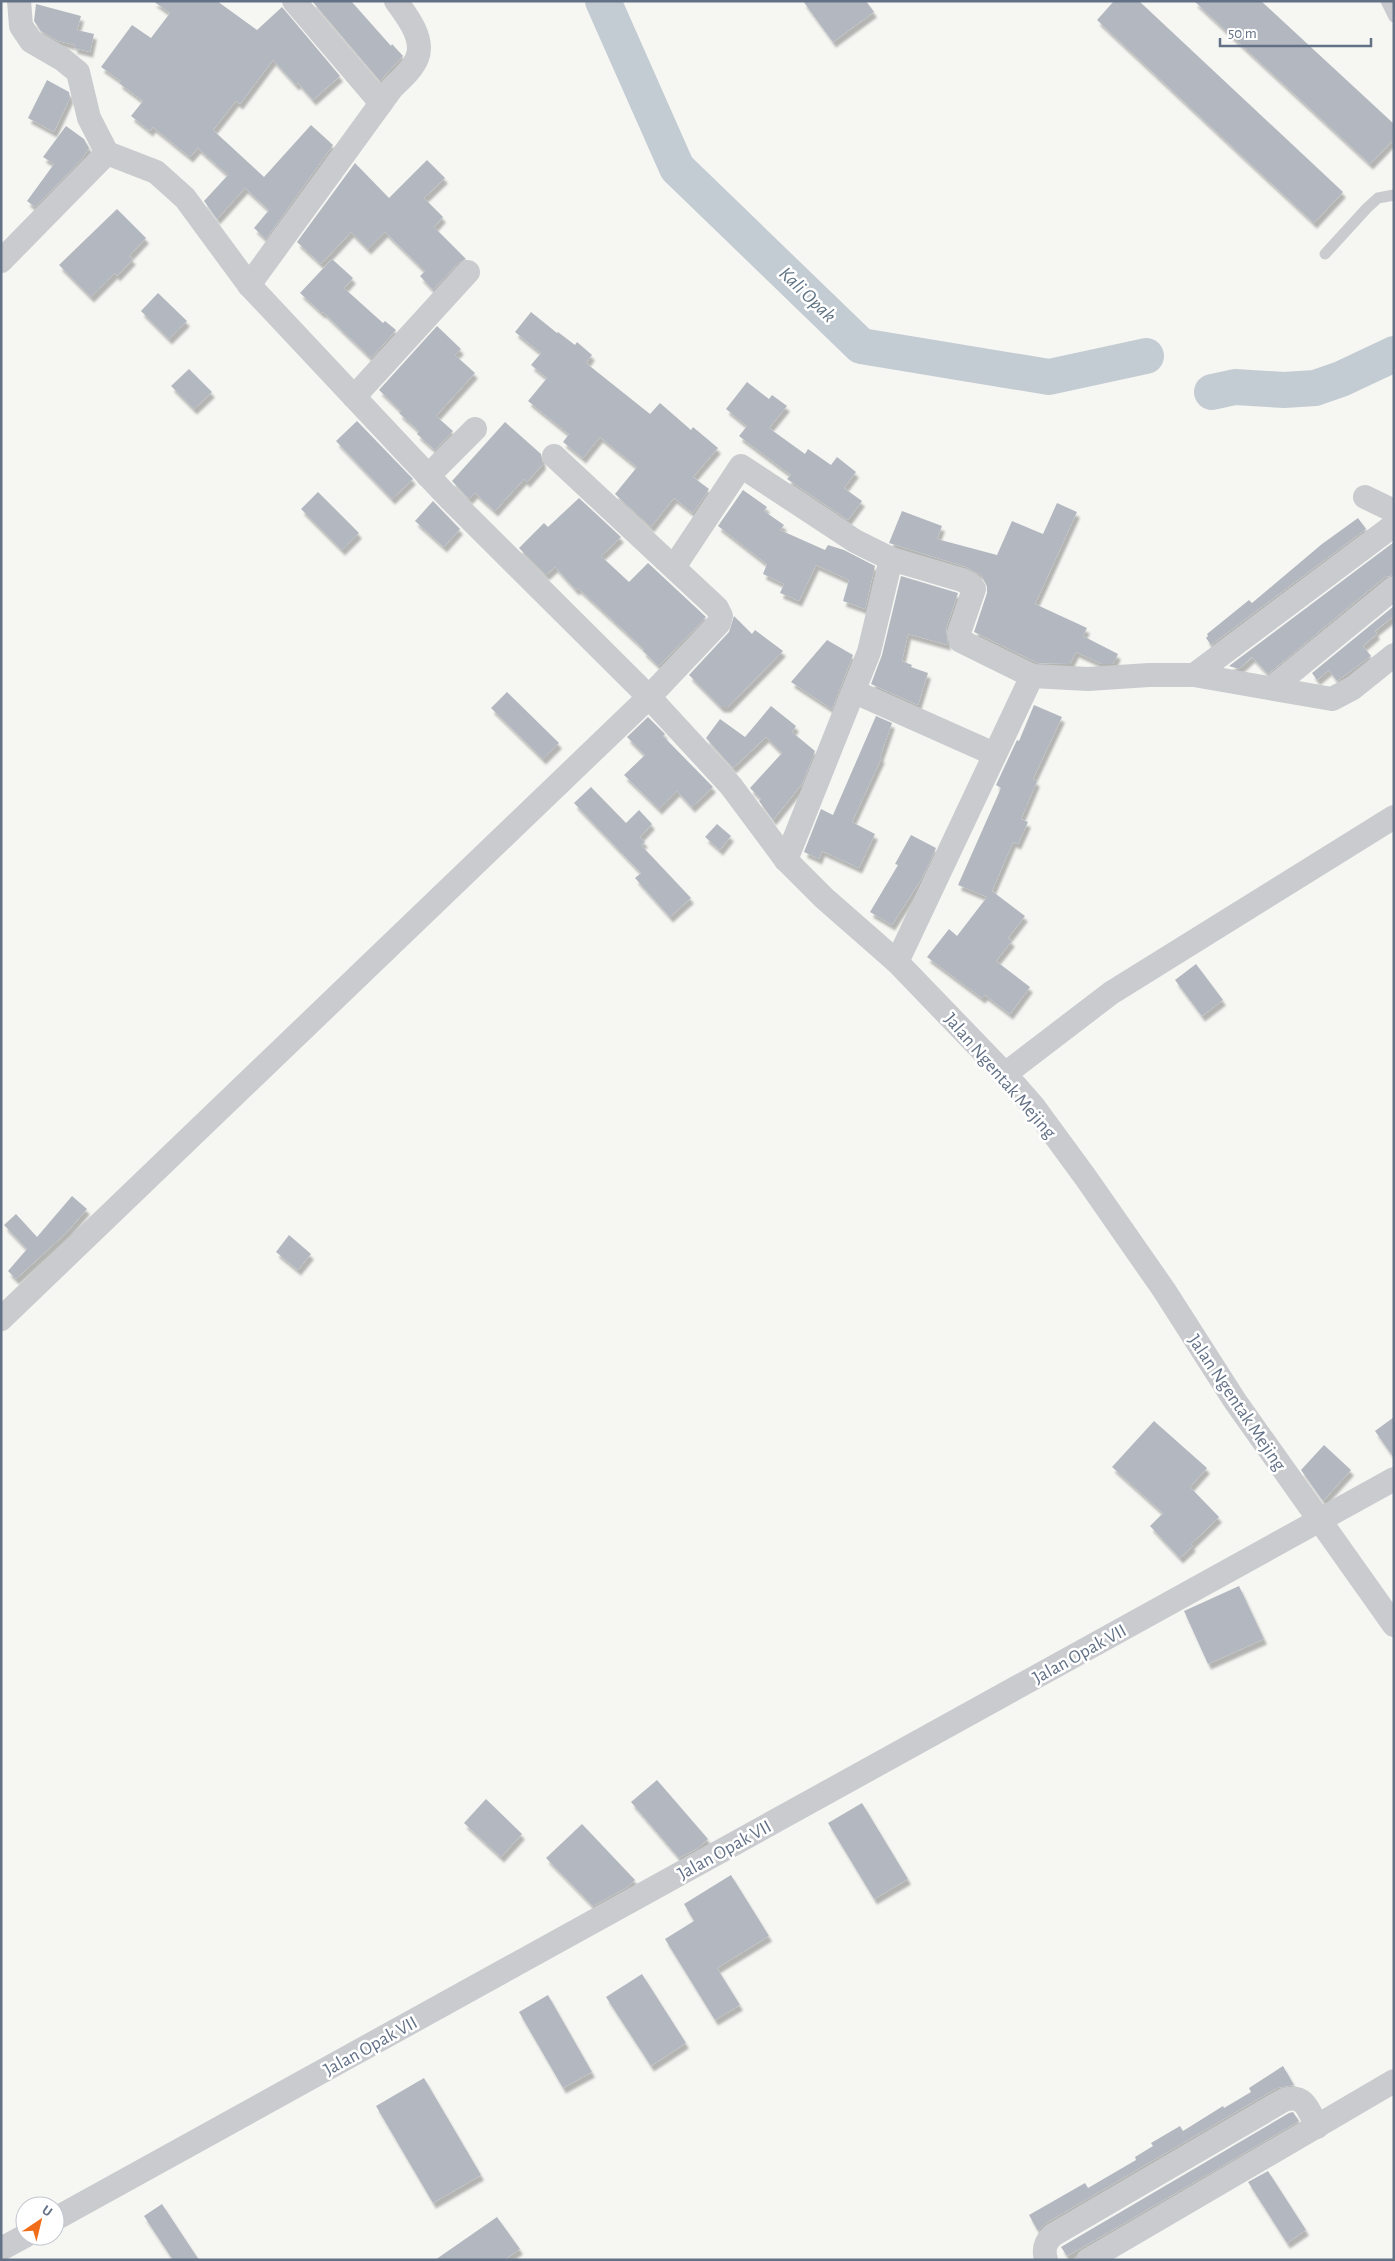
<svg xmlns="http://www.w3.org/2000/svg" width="1395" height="2261" font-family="'Alegreya Sans',sans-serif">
	<defs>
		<filter id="shadow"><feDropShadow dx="3" dy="5.5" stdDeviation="1" flood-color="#0004"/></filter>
	</defs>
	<rect width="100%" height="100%" fill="#f6f7f3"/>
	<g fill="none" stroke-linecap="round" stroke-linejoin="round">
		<!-- river -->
		<g stroke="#c4ccd3" stroke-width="36">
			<polyline points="603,1 677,168 861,346 1049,377 1146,356"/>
			<polyline points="1212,392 1235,387 1284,390 1315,388 1341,379 1394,354"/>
		</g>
	</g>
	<!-- building -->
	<g fill="#b3b8c0" filter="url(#shadow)">
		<polygon points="153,1 217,1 257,30 282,7 340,76 313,100 298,83 296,85 273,60 240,104 236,101 213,130 264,177 311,125 333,145 266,239 254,228 269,210 245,188 217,219 204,201 228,175 198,148 190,157 153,127 150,131 131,116 143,101 119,83 121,81 101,67 132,25 151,38 170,13"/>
		<polygon points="312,1 351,1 391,46 392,44 403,56 380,81"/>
		<polygon points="803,1 866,1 874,12 833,42"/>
		<polygon points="1114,1 1139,1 1343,192 1314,223 1097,20"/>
		<polygon points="1194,1 1261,1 1394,124 1394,139 1370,164"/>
		<polygon points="36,4 81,16 77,30 94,34 90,52 74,48 75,45 58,41 41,31 34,21"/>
		<polygon points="47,80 69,92 70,98 54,132 28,118"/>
		<polygon points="66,126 84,139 89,148 81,160 35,207 27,201 54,164 43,157"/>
		<polygon points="427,160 445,178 424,198 443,217 434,227 466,259 458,263 433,290 420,276 425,271 385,232 368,249 351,232 321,264 297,242 355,163 389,198"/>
		<polygon points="117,209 146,238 129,256 133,259 117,276 115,273 91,297 59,265"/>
		<polygon points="332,259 353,278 344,288 383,323 385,321 396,330 371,358 323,312 322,313 300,293"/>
		<polygon points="158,293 187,321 169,339 141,311"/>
		<polygon points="531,312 557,333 558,332 575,345 577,342 592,355 586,363 650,414 660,403 691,430 693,427 718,448 693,477 709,489 693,513 674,498 651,527 615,494 637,467 600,437 583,458 563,442 569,434 528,401 547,378 531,365 541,353 515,332"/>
		<polygon points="437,326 461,349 455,355 475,373 436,416 453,431 435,450 417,434 419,431 399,413 401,411 379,390"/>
		<polygon points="189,369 212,392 194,409 171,386"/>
		<polygon points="747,382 769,399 772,395 787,406 769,428 805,454 808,449 831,465 837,457 856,472 844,488 862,501 848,520 787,479 791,475 739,436 747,426 726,409"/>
		<polygon points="357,421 413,479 392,499 336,441"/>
		<polygon points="505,422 541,454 543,464 527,482 524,479 495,511 475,493 469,499 452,481"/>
		<polygon points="743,490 767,507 764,511 784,525 780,530 825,550 828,545 844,550 875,566 865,609 843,601 849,580 816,565 799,601 780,593 784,584 763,574 767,564 718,526"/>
		<polygon points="318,492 359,533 342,550 301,509"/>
		<polygon points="579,498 621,537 601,556 629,582 648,563 706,617 659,666 643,651 644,649 578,588 576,590 555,567 546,575 519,548 544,523 548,527"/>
		<polygon points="433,501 460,529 444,547 415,521"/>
		<polygon points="1057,503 1077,512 1035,604 1087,628 1083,636 1118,654 1113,664 1102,664 1076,652 1070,664 1038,663 974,632 987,593 987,586 981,575 966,567 889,543 902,511 942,526 937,539 997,555 1012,521 1043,534"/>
		<polygon points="1358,518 1366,529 1211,645 1206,638 1208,636 1207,634 1249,600 1252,603 1322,544"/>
		<polygon points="1394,542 1394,575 1385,577 1268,674 1252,657 1239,669 1229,666"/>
		<polygon points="901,576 958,593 946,629 948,645 908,634 902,661 912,665 911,667 928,673 918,705 871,684 882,655"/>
		<polygon points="1394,606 1394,616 1375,631 1377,634 1363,646 1371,656 1337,681 1329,670 1317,680 1312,673"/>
		<polygon points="734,616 752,634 755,630 783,651 728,707 721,707 689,675 729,632"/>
		<polygon points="827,640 853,655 832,709 791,682"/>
		<polygon points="507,692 559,743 543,759 491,708"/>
		<polygon points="1034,705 1062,717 1033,779 1037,781 1021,819 1028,822 1018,844 1013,842 992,891 1025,916 1008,938 1012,941 996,961 1030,987 1010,1014 985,995 982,998 927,957 949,929 957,936 987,897 958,885 1001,788 996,785 1017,740 1019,741"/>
		<polygon points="771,706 796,726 792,732 815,751 802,784 773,820 759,801 761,799 750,788 782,753 766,737 733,768 706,738 720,719 745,737"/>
		<polygon points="876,716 892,723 880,757 882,757 852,822 875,834 859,868 822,851 819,859 804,852 821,809 833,815"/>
		<polygon points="648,717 665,734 663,736 713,787 692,807 677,791 659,809 624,775 645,755 627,737"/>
		<polygon points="591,787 626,823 639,810 652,824 640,837 645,842 641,845 691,898 670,917 635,878 641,873 574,803"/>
		<polygon points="717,824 731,836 720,850 705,837"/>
		<polygon points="911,835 936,848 922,878 892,925 870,912 898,865 895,864"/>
		<polygon points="1196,964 1223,1000 1202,1016 1175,980"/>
		<polygon points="72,1196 87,1209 66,1233 16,1279 8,1271 27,1249 4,1225 16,1214 37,1237"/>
		<polygon points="289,1235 311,1254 298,1270 276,1252"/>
		<polygon points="1394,1417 1394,1458 1375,1431"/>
		<polygon points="1154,1421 1207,1468 1190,1487 1219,1517 1191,1544 1193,1546 1180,1558 1150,1526 1163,1513 1112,1467"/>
		<polygon points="1324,1445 1351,1470 1323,1501 1301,1470"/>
		<polygon points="1239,1586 1264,1639 1208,1664 1184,1611"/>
		<polygon points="657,1780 708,1839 698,1848 679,1858 631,1802"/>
		<polygon points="486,1799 522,1834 501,1857 464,1823"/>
		<polygon points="862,1803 908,1879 874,1899 828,1823"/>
		<polygon points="582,1824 635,1880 629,1886 593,1906 546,1858"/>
		<polygon points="731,1875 769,1936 717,1968 740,2005 715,2020 665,1939 694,1921 684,1904"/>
		<polygon points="642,1974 686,2043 651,2066 606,1997"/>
		<polygon points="548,1995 592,2072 563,2088 519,2012"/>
		<polygon points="1283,2066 1294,2085 1277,2088 1046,2223 1038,2231 1029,2215 1085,2183 1088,2188 1136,2160 1135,2157 1153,2146 1151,2143 1180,2126 1183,2131 1223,2106 1224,2108 1251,2092 1249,2088"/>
		<polygon points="424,2078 481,2175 433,2203 376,2106"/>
		<polygon points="1293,2112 1299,2121 1083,2247 1067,2256 1061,2247 1289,2113"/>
		<polygon points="1268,2171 1306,2230 1287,2243 1248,2182"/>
		<polygon points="162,2204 199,2260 173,2260 144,2216"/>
		<polygon points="497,2217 520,2249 504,2260 435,2260"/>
	</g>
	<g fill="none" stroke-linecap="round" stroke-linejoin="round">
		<!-- lane -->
		<g stroke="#c9cbcf" stroke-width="11">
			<polyline points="1386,1 1394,17"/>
			<polyline points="1325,254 1367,208 1378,198 1394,195"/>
		</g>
		<!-- street -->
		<g stroke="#c9cbcf" stroke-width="24">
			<polyline points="19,1 21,26 31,41 62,59 78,72 89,118 107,153 156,172 185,198 249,285 450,499 649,697 731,786 786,860 824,898 897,962 1005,1074 1034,1107 1086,1178 1164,1290 1235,1401 1394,1625"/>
			<polyline points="294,1 381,103"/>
			<polyline points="1,261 107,153"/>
			<path d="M 249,285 L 392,88 C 400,80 413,69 417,58 C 425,39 407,16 396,1"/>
			<polyline points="354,397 468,272"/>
			<polyline points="428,476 475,429"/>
			<polyline points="1365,497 1394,511"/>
			<polyline points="891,559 962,580 970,584 974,589 959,633 961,641 1032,676 1088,679 1149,675 1194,675 1332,699 1353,688 1394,655"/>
			<polyline points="674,567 741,466 855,541 891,559 869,652 786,860"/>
			<polyline points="1194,675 1394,525"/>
			<polyline points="1272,688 1394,588"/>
			<polyline points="855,692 994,754"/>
			<polyline points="897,962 1032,676"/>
			<polyline points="1005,1074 1111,993 1394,817"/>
			<polyline points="1,1319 649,697 719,623 721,616 717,608 554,456"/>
			<polyline points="55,2219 1394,1479"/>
			<polyline points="1,2249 25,2236"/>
			<path d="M 1046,2260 C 1043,2249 1045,2242 1053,2235 L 1284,2100 C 1305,2093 1309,2111 1317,2127"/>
			<polyline points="1088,2260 1394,2081"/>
		</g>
	</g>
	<g text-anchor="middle" stroke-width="5" stroke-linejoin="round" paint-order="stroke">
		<!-- street labels -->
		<g font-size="19" fill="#637187" stroke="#fff">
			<text transform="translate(1001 1075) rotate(49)" y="7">Jalan Ngentak Mejing</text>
			<text transform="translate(1238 1402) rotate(56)" y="7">Jalan Ngentak Mejing</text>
			<text transform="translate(1079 1653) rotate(-29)" y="7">Jalan Opak VII</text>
			<text transform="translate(724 1849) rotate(-29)" y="7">Jalan Opak VII</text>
			<text transform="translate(370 2045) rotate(-29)" y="7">Jalan Opak VII</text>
		</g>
		<!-- water labels -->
		<g font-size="20" font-style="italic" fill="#5f7383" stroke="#fff">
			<text transform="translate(808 294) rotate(44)" y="7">Kali Opak</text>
		</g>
	</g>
	<!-- border -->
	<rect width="1395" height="2261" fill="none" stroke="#637187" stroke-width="5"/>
	<!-- north arrow -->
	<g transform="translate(40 2221) rotate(35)"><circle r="24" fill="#ffffff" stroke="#c1c6cf"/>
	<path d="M0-4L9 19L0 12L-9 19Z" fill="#f16d19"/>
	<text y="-8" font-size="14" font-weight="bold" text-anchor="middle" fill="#637187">U</text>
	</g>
	<!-- scale -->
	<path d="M1220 38v8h151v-8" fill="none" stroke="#637187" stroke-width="2.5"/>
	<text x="1228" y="38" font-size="15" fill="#637187" stroke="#ffffff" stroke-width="4" paint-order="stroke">50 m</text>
</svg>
